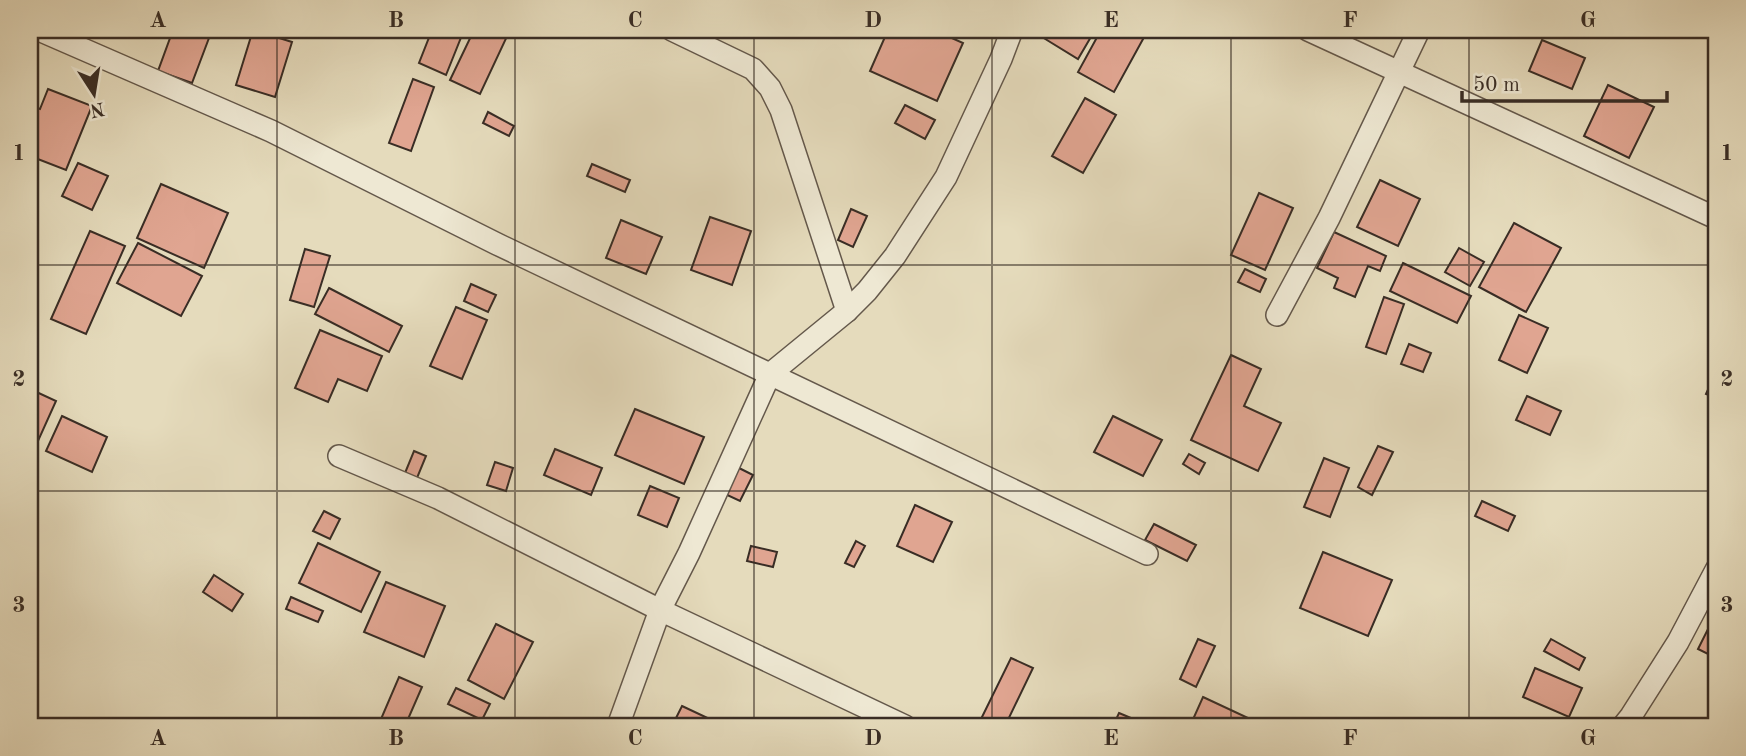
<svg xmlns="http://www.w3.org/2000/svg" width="1746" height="756" font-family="'Old Standard TT',serif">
	<rect width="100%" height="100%" fill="#e5dbbc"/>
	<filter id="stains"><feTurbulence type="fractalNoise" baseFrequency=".00286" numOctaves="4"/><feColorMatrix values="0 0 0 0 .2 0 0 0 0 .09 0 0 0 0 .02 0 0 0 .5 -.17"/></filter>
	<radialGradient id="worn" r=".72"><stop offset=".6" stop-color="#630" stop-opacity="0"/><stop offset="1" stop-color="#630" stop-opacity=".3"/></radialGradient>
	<!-- building -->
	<g fill="#e0a591" stroke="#392d25" stroke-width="2">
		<polygon points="173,30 212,30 192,83 158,71"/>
		<polygon points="253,30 292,42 275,97 236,85"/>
		<polygon points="432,30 464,30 446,75 419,63"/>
		<polygon points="474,30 510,30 480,94 450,80"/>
		<polygon points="888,30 934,30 963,43 937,101 870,71"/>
		<polygon points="1046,30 1095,30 1078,59 1042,37"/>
		<polygon points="1101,30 1148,30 1114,92 1078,72"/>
		<polygon points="1542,40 1585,58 1572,89 1529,71"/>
		<polygon points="413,79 434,87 411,151 389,143"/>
		<polygon points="1608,85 1654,107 1629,158 1584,136"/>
		<polygon points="48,89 92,106 66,170 30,156 30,112 32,106 40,109"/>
		<polygon points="1085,98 1116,115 1083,173 1052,156"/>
		<polygon points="905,105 935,120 925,139 895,123"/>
		<polygon points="488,112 514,126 509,136 483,123"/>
		<polygon points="78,163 108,176 92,210 62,196"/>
		<polygon points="592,164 630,180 625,192 587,176"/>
		<polygon points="1380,180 1420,199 1398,246 1357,227"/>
		<polygon points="161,184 228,213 204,268 137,238"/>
		<polygon points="1259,193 1293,208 1265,270 1231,255"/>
		<polygon points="851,209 867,216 853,247 838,240"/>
		<polygon points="710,217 751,231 732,285 691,270"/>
		<polygon points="621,220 662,237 646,274 606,258"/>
		<polygon points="1514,223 1561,248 1526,312 1479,287"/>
		<polygon points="90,231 125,246 86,334 51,319"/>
		<polygon points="1334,232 1386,256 1380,271 1368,266 1355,297 1334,288 1338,278 1317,268"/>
		<polygon points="138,243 202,276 181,316 117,283"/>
		<polygon points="1459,248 1484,262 1470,286 1445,272"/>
		<polygon points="305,249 330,256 314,307 290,300"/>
		<polygon points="1403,263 1471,296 1457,323 1390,291"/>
		<polygon points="1245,269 1266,279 1260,292 1238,282"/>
		<polygon points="471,284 496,295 488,312 464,301"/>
		<polygon points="329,288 402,326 389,352 315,314"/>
		<polygon points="1384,297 1404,304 1386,354 1366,347"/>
		<polygon points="456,307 487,320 462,379 430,366"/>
		<polygon points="1519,315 1548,328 1527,373 1499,360"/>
		<polygon points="320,330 382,356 367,391 338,379 328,402 295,388"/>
		<polygon points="1409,344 1431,353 1423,372 1401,364"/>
		<polygon points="1231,355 1261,369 1244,406 1281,423 1258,471 1191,440"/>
		<polygon points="1716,372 1716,398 1706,394"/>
		<polygon points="30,389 56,401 38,441 30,437"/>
		<polygon points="1527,396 1561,411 1550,435 1516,420"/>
		<polygon points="635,409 704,437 684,484 615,455"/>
		<polygon points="62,416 107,437 92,472 46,451"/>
		<polygon points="1113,416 1162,440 1143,476 1094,452"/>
		<polygon points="1378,446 1393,452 1372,495 1358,487"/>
		<polygon points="555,449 602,468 591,495 544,475"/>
		<polygon points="414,451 426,456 417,478 405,473"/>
		<polygon points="1189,454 1205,463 1199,474 1183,464"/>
		<polygon points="1324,458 1349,468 1330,517 1304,507"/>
		<polygon points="495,462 513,468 506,491 487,485"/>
		<polygon points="737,467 753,475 740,501 725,494"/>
		<polygon points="650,486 679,498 667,527 638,515"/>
		<polygon points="1482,501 1515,516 1508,531 1475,516"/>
		<polygon points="915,505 952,522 933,562 897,546"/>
		<polygon points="324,511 340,519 330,539 313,531"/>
		<polygon points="1154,524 1196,545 1187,561 1145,540"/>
		<polygon points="856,541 865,546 854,567 845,563"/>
		<polygon points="318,543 380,572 361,612 299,583"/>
		<polygon points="751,546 777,552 773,567 747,561"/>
		<polygon points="1323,552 1392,580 1368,636 1300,608"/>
		<polygon points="214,575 243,594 232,611 203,592"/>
		<polygon points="1716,581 1716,613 1704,607"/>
		<polygon points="386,582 445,606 424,657 364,632"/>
		<polygon points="291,597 323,611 318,622 286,609"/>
		<polygon points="1712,621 1716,623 1716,658 1698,649"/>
		<polygon points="496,624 533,642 504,699 468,680"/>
		<polygon points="1198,639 1215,646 1196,687 1180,679"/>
		<polygon points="1551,639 1585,658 1579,670 1544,651"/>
		<polygon points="1011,658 1033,668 1005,726 997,726 981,719"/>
		<polygon points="1535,668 1582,688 1569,717 1523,697"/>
		<polygon points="399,677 422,687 405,726 378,726"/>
		<polygon points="456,688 490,704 482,720 448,704"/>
		<polygon points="1203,697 1248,718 1244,726 1190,726"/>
		<polygon points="682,706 714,721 712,726 672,726"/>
		<polygon points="1119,713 1150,726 1113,726"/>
	</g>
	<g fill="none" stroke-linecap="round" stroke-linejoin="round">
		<defs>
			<g id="street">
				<polyline points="39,30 271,131 497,244 1147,554"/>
				<polyline points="672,30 753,69 770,88 781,110 847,311"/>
				<polyline points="1308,30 1716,218"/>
				<polyline points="1277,315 1329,218 1419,30"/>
				<polyline points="339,456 438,498 660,610 905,726"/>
				<polyline points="618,726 660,610 689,553 770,374 847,311 867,291 895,256 946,177 1001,59 1012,30"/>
				<polyline points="1623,726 1631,716 1678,642 1716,570"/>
			</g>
		</defs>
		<!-- street casing -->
		<use href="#street" stroke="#64584b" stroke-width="24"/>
		<!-- street -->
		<use href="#street" stroke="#eee8d3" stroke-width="21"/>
	</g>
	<!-- grid -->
	<path fill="none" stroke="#392d25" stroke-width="2" stroke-opacity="0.55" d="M 277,30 L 277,726M 515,30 L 515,726M 754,30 L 754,726M 992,30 L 992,726M 1231,30 L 1231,726M 1469,30 L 1469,726M 30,265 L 1716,265M 30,491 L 1716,491"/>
	<!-- margin -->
	<rect width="1746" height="756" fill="none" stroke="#e5dbbc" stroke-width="77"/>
	<!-- north arrow -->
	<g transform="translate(94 94) rotate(168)" stroke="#eee8d3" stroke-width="5" paint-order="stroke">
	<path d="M0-5L12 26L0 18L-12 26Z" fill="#392d25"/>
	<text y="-10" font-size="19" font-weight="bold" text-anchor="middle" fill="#392d25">N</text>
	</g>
	<!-- scale -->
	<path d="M1462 91v10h205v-10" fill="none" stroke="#392d25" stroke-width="3.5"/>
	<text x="1473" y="91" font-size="21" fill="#392d25" stroke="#eee8d3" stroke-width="5" paint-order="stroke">50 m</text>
	<rect x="38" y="38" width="1670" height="680" fill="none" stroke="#392d25" stroke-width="2.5"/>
	<g font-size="23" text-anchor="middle" font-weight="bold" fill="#392d25">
		<text x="158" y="27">A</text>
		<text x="396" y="27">B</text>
		<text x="635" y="27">C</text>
		<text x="873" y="27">D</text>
		<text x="1111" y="27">E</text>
		<text x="1350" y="27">F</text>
		<text x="1588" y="27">G</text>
		<text x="19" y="160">1</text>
		<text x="1727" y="160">1</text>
		<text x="19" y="386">2</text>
		<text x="1727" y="386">2</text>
		<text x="19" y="612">3</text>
		<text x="1727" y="612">3</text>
		<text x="158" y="745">A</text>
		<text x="396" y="745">B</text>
		<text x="635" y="745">C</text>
		<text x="873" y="745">D</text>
		<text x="1111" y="745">E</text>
		<text x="1350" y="745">F</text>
		<text x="1588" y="745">G</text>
	</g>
	<rect width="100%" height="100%" filter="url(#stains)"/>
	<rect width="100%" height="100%" fill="url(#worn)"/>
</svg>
